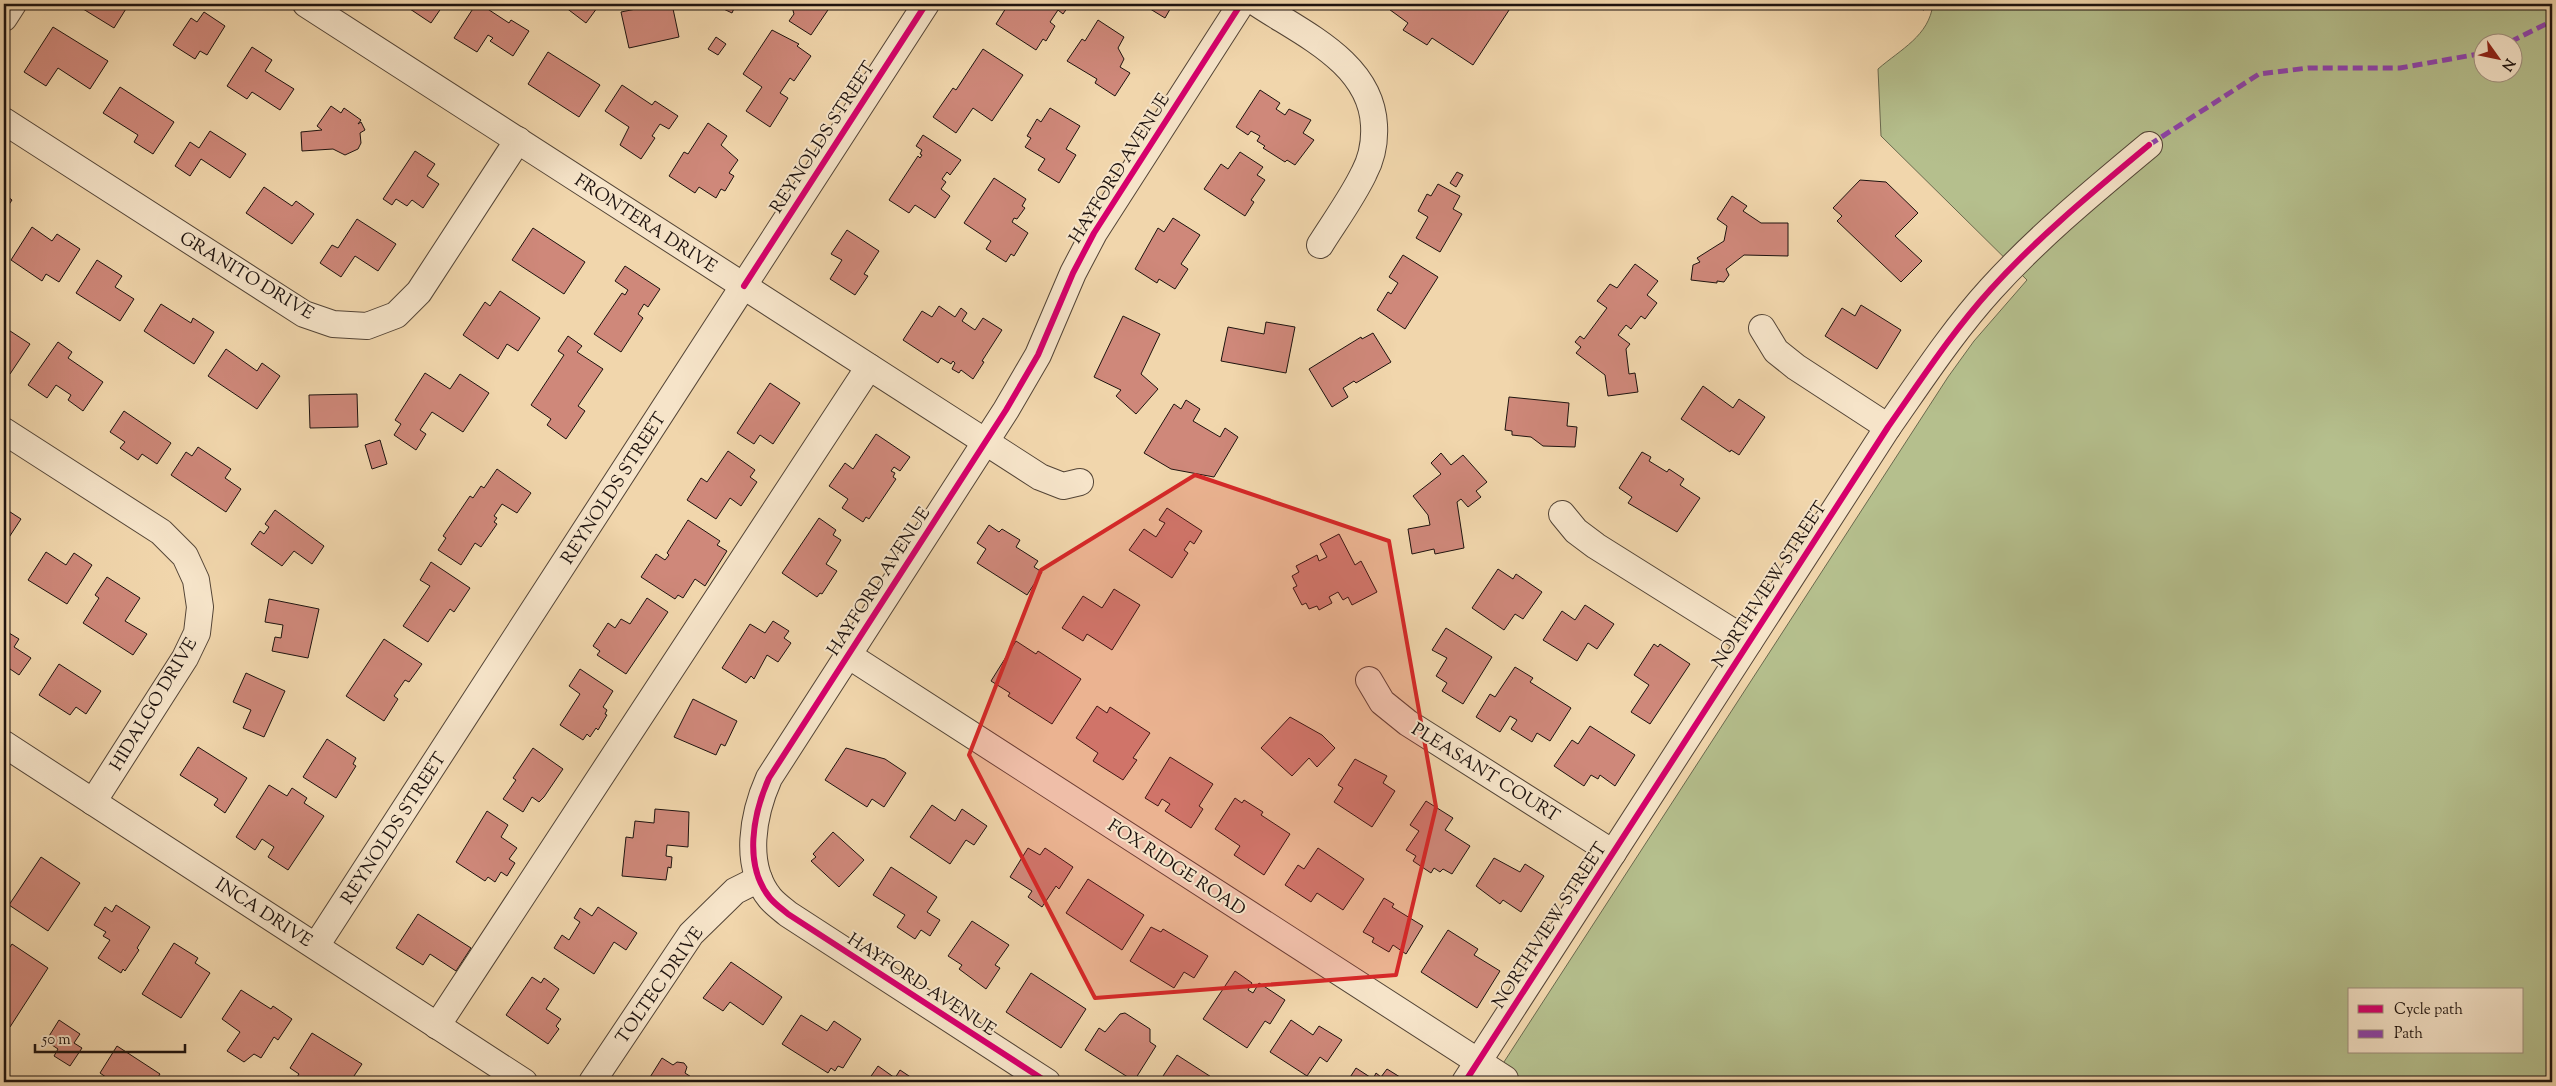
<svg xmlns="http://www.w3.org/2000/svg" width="2556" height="1086" font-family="'Sorts Mill Goudy',serif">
	<rect width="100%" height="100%" fill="#f1d6ac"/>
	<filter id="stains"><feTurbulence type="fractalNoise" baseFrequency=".004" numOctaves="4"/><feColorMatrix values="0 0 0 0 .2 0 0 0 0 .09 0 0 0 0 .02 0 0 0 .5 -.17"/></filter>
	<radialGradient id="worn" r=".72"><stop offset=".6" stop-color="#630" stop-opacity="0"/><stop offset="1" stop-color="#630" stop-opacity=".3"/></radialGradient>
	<!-- green -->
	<path fill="#b5bf8d" stroke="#6a694e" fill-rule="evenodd" d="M 1933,4 L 2552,4 L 2552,1082 L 1491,1082 L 1948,377 L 1974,341 L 2027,280 L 1881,136 L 1878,69 C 1901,49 1929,36 1933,4 ZM 2484,42 L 2514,42 L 2514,72 L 2484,72 ZM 2350,990 L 2522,990 L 2522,1052 L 2350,1052 Z"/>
	<!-- building -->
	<g fill="#cf887a" stroke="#1e130f">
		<polygon points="75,4 129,4 114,28"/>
		<polygon points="413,4 444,4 431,23 410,9"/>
		<polygon points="476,4 480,4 509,23 511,20 529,31 513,56 490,41 493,38 488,35 477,52 454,38"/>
		<polygon points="561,4 600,4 586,23"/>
		<polygon points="661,4 672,4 679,37 629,48 621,12"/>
		<polygon points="713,4 736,4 732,13"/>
		<polygon points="794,4 832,4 811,35 789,21 794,14 792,7"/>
		<polygon points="1012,4 1022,5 1070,4 1063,14 1058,10 1050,22 1055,26 1046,41 1043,39 1036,50 996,24 1006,8 1009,9"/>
		<polygon points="1142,4 1173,4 1165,18"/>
		<polygon points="1382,4 1513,4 1473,65 1432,38 1427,45 1403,30 1408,23"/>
		<polygon points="1904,4 1926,4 1924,10"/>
		<polygon points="204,12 225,26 207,55 200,51 195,59 173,45 191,18 197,22"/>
		<polygon points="1098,20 1124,37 1118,48 1124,59 1120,67 1130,73 1115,96 1095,83 1097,79 1067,61 1082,39 1085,41"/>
		<polygon points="53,27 108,61 90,89 58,68 46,86 24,72"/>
		<polygon points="772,30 799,44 797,46 811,56 794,81 790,78 780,93 788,98 770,127 746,111 762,87 743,74"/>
		<polygon points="716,37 726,44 718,55 708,49"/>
		<polygon points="252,47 272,60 265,71 294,89 280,110 252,92 247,99 227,86"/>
		<polygon points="983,49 1023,75 992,121 973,108 956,133 933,117 953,88 956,90"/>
		<polygon points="548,52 600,85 579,117 528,84"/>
		<polygon points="622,85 652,105 655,101 678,116 669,129 660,124 652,136 655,138 641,159 620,145 629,127 605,111"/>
		<polygon points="120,87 174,122 153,154 134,142 138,135 103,113"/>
		<polygon points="1260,90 1280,103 1276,109 1285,115 1289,109 1311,120 1303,133 1314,140 1295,165 1287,160 1285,162 1263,148 1265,146 1257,141 1260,136 1251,131 1248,135 1236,127"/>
		<polygon points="331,106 341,113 344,108 361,120 358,124 361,122 365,130 360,133 361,143 358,149 345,155 333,149 302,151 301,132 322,130 317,126"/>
		<polygon points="1050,108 1080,126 1066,149 1076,155 1059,183 1038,170 1045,159 1025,147 1031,138 1027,136 1037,119 1041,122"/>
		<polygon points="708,123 727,136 721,145 738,160 729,173 734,176 725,191 721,189 716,198 699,187 695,193 669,176 684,152 688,154"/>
		<polygon points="210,131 246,154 230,178 201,159 190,176 175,166 190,142 199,148"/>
		<polygon points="923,135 961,160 950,175 947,172 942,179 946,182 941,189 950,196 935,218 915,205 909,213 889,200 918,156 920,158 922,155 920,154 922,150 916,146"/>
		<polygon points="415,151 435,164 427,176 439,184 423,208 412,200 407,206 396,199 392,205 383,199"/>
		<polygon points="1240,152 1263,167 1257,175 1265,180 1251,200 1254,202 1245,216 1204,189 1221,164 1228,169"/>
		<polygon points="1457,172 1463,175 1456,187 1450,183"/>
		<polygon points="994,178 1026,199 1022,206 1025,208 1017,219 1014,218 1012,222 1028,233 1014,256 1011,254 1006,262 986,249 991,241 964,223"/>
		<polygon points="1860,180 1886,182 1918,213 1895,236 1922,261 1901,282 1837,221 1842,216 1833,208"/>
		<polygon points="1438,184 1460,196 1453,209 1462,214 1440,252 1416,238 1428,217 1418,211 1427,194 1431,196"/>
		<polygon points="264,187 292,206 296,201 314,214 292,244 246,213"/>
		<polygon points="4,194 12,200 4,212"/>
		<polygon points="1732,196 1747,206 1743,211 1761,223 1788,223 1788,256 1744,255 1726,269 1729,275 1724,282 1717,281 1717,283 1691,280 1693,265 1700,262 1697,258 1724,241 1727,226 1717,219"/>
		<polygon points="1173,218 1200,235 1181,264 1188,269 1175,289 1159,279 1157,283 1135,269 1158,228 1164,232"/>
		<polygon points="357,219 396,244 378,271 355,256 341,277 320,263 332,245 338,248"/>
		<polygon points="32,227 52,241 57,234 80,249 59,282 46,274 42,281 11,260"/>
		<polygon points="533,228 585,262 564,294 512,260"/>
		<polygon points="847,230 879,251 864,274 868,276 855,295 830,279 842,260 831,254"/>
		<polygon points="1403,255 1438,277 1405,329 1377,310 1388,292 1391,294 1398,283 1389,277"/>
		<polygon points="97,260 122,276 115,287 134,299 120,321 76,293"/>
		<polygon points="1635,264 1658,281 1647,295 1657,303 1645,319 1641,316 1631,329 1626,325 1618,335 1630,344 1626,349 1629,374 1635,373 1638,392 1608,396 1605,375 1576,353 1581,347 1575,342 1580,336 1584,339 1607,308 1597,301 1610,284 1617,288"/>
		<polygon points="625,266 660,289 648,307 644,304 638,314 643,318 621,352 594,334 622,293 625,295 628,290 615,281"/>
		<polygon points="500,291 540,318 518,351 507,344 498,359 463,335 485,302 490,306"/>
		<polygon points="161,304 191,323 193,318 214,332 194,364 144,331"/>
		<polygon points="1861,305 1901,330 1877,369 1825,336 1842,308 1855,316"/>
		<polygon points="939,306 955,317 961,308 967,313 962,321 975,330 983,318 1002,330 982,361 984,362 973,379 961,370 959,373 952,369 955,363 953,361 951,364 941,358 938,363 903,340 922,311 932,317"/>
		<polygon points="1123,316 1160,334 1141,374 1158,389 1136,414 1116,396 1121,390 1094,377"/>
		<polygon points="1266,322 1295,327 1286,373 1221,361 1228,327 1264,334"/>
		<polygon points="4,327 30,344 10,374 4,370"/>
		<polygon points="1373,333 1391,362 1356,383 1354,381 1343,388 1348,397 1332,407 1309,369 1361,337 1362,339"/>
		<polygon points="568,336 582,346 577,352 603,369 578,406 585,411 566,439 547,425 551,419 531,405 564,355 558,351"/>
		<polygon points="58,342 72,352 68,358 103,382 83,411 68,400 71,395 56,385 47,398 28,385"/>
		<polygon points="226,349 257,371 262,363 280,376 257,409 208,376"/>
		<polygon points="425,373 450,389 460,374 489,393 463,432 432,412 420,430 426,434 416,450 394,435 401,424 395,420"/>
		<polygon points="770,383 800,403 773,444 760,435 754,444 737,433"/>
		<polygon points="1703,386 1733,408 1739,399 1765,417 1739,455 1731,450 1730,452 1681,419"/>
		<polygon points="357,394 358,427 310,428 309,395"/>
		<polygon points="1509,397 1569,403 1567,426 1577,427 1575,447 1543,446 1531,437 1512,435 1512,431 1505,430"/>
		<polygon points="1186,400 1200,409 1193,421 1220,437 1225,428 1238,437 1214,477 1171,469 1144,453 1174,404 1181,409"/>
		<polygon points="124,411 171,443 157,464 142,454 138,460 120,448 125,442 110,432"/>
		<polygon points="876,434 910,457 900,471 894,467 891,471 895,473 893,477 896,479 869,519 866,517 863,522 842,508 848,499 829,486 845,463 853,469"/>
		<polygon points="380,440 387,464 372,469 365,445"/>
		<polygon points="198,447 231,469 225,478 241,489 226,512 171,475 186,452 192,456"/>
		<polygon points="728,451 755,470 750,477 757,482 741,506 730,498 716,519 687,500 701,478 707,482"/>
		<polygon points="1642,452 1651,457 1649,461 1667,472 1669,469 1684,479 1680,485 1700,498 1677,532 1628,503 1632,497 1619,488"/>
		<polygon points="1441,453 1451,465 1463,455 1487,482 1476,491 1481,497 1468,507 1461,499 1457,502 1464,548 1435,554 1434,549 1412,554 1408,529 1430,525 1428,515 1413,496 1441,474 1431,463"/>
		<polygon points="497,469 531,493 517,513 502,504 494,516 497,518 494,522 497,524 481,547 475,543 461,565 438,550 446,538 443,536 470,496 473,498 481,486 484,488"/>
		<polygon points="4,508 21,519 4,545"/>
		<polygon points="1167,508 1202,531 1194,544 1190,541 1184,550 1188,553 1172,578 1129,550 1144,529 1156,537 1165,523 1159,520"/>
		<polygon points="275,510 324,546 312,564 294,551 282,566 251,544 260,531 264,534 269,527 265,524"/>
		<polygon points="819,518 836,530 833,535 841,540 826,564 837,571 822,594 820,593 817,597 782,573"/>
		<polygon points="688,520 720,541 717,545 727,551 705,586 695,579 683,598 678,595 675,599 641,577 656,554 665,560 669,555 667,553"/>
		<polygon points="989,525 999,532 1002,529 1020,540 1016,547 1038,561 1034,567 1042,572 1027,595 977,563 986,549 977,543"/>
		<polygon points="1339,534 1355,565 1361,561 1377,592 1352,605 1348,597 1343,600 1338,592 1329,597 1332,603 1319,610 1317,606 1309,609 1306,603 1302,605 1293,588 1297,586 1292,576 1299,572 1296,566 1317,555 1319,561 1327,557 1320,544"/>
		<polygon points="46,552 66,565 74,553 92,565 67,604 28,580"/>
		<polygon points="431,562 470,588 454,612 450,609 428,642 403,626 430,586 420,580"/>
		<polygon points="1498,569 1513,579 1516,574 1542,592 1523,619 1515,614 1504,630 1472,608"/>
		<polygon points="107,577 140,598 125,621 147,634 133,655 83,623 99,598 95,595"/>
		<polygon points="1114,589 1140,605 1112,650 1087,634 1083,641 1062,628 1083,596 1102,608"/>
		<polygon points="647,598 668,612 626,674 597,655 600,651 593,646 608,623 615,628 621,619 630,624"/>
		<polygon points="269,599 319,609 308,658 272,651 275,637 281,638 283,625 265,622"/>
		<polygon points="1585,605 1614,624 1597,649 1588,643 1577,661 1543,640 1562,611 1575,620"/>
		<polygon points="773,621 789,631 784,638 791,643 778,662 767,655 754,679 751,676 746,683 722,668 750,624 765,633"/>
		<polygon points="1446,628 1492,657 1463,704 1442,691 1447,683 1436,676 1447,658 1432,650"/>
		<polygon points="4,630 19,639 14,647 31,658 19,675 4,665"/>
		<polygon points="384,639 422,664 409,682 405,680 394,696 398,699 384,721 346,696"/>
		<polygon points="1016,641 1036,654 1038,651 1081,679 1052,724 1008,696 1010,693 991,681"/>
		<polygon points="1654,644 1658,647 1660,644 1690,664 1650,724 1631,712 1649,685 1634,675"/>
		<polygon points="59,664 101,691 86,714 76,707 70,715 39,695"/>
		<polygon points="1515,667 1533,678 1530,682 1571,708 1550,741 1537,733 1532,742 1511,729 1517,720 1510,716 1500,732 1476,717 1490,694 1495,697"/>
		<polygon points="580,669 613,691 603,707 607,710 605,714 607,715 598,730 596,728 590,737 587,734 583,740 560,725 580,694 569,686"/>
		<polygon points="246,673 285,691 264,737 243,728 251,710 233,702"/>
		<polygon points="693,699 737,721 725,746 721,744 716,755 674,737"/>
		<polygon points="1097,706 1107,713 1110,707 1150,733 1133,758 1137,760 1123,780 1093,761 1098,753 1076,738"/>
		<polygon points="1290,717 1322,735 1335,748 1317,767 1309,758 1292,776 1261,748"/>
		<polygon points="1590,726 1635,755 1615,786 1600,775 1598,779 1591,775 1584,786 1554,766 1572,740 1578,744"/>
		<polygon points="327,739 356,758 353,764 356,766 336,798 303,777"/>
		<polygon points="198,747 247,778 225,813 214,805 218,799 180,775"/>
		<polygon points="533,748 563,769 544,797 539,802 532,797 523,812 503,799 516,780 513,778"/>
		<polygon points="846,748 885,759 906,773 884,807 872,799 867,807 825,780"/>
		<polygon points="1170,757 1213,784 1199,806 1203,809 1191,828 1165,811 1170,804 1162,799 1158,806 1145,798"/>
		<polygon points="1355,759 1387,776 1383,783 1395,791 1372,827 1334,802 1343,788 1338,785"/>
		<polygon points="269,785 287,796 292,788 307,798 304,803 324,816 288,870 268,857 274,847 262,839 255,850 236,837"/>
		<polygon points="1235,798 1242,803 1244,800 1263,812 1261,815 1290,834 1264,875 1234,855 1240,846 1215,829"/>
		<polygon points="1426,801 1453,818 1445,830 1470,846 1452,874 1443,869 1440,872 1434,868 1431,873 1413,861 1416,856 1406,850 1419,831 1410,825"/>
		<polygon points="932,805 955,821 962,809 987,826 974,845 966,840 950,864 910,837"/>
		<polygon points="655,809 689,812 688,847 667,845 666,856 672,857 671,868 668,867 666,880 622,876 626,837 633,838 635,821 654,823"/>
		<polygon points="487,811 508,825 501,837 517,848 509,859 515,863 507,876 501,872 495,882 488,877 485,881 456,862"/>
		<polygon points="833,832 864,860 839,887 811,861 816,857 813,854"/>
		<polygon points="1028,848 1040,855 1045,848 1073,867 1059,889 1056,886 1042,907 1028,897 1032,891 1010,877"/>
		<polygon points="1318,848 1364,879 1343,910 1317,893 1311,902 1285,885 1298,865 1304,869"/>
		<polygon points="41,857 80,883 48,931 9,905"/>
		<polygon points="1494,858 1520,872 1525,864 1544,876 1521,912 1503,900 1500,904 1476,886"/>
		<polygon points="891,867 937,897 927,912 940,920 930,936 921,930 915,939 897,927 905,915 873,895"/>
		<polygon points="1088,879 1144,915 1122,950 1066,913"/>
		<polygon points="1384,898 1394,904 1392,907 1423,926 1406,954 1393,945 1389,952 1372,942 1374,938 1363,932"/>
		<polygon points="116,905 150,927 137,948 139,950 125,971 123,969 121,973 98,958 110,940 103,936 106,932 94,925 105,907 112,912"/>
		<polygon points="598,907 637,933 626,950 614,942 594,974 554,948 562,935 569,940 580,922 574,918 580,908 592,916"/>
		<polygon points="418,914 471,948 456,971 430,954 423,965 396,948"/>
		<polygon points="972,921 1009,945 995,965 1000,968 986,989 959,969 962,965 948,956"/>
		<polygon points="1151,927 1161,932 1163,929 1208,956 1194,978 1184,972 1174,988 1130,961"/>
		<polygon points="1448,930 1478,949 1474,955 1500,971 1477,1008 1421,972"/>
		<polygon points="174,943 198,958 195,963 210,973 181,1018 142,994"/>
		<polygon points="12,944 48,968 10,1027 4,1023 4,956"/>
		<polygon points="731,962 782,997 763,1025 730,1002 723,1011 703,998"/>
		<polygon points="1235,971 1252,983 1248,990 1253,993 1259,983 1285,1000 1270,1024 1265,1021 1247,1048 1203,1019"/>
		<polygon points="1031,973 1086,1009 1061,1048 1006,1012"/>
		<polygon points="532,977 541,983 544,978 559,989 546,1009 561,1019 556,1026 559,1029 548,1044 506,1015"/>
		<polygon points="241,990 271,1009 273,1006 292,1019 278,1040 274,1037 261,1058 254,1054 244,1062 227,1051 240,1032 222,1019"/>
		<polygon points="1125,1013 1150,1029 1150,1042 1156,1046 1134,1081 1085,1050 1099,1028 1105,1032 1120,1014"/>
		<polygon points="801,1015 827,1031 834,1021 861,1039 843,1068 838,1066 835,1071 831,1068 828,1073 782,1044"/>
		<polygon points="59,1020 80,1034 74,1043 82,1048 70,1066 54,1056 58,1049 46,1041"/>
		<polygon points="1291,1020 1313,1035 1319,1026 1342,1040 1327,1062 1320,1057 1307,1076 1270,1052"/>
		<polygon points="312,1033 362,1064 350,1082 298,1082 295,1080 299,1074 290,1068"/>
		<polygon points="117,1046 160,1074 155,1082 113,1082 100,1073"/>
		<polygon points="1177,1055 1219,1082 1159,1082"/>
		<polygon points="662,1058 673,1065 677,1062 684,1063 687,1067 685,1073 699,1082 647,1082"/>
		<polygon points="878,1066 895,1078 900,1070 918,1082 867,1082"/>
		<polygon points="1356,1068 1373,1079 1376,1073 1381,1077 1387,1069 1408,1082 1347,1082"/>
	</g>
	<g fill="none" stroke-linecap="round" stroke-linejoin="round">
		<defs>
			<g id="minor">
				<polyline points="306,4 1040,477 1063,486 1080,482"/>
				<path d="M 1258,4 C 1303,34 1371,63 1374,125 C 1375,142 1372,158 1364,173 C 1352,198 1335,221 1320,245"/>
				<polyline points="4,18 13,4"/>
				<polyline points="4,121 304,314 333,324 367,326 396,315 419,292 518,140"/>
				<polyline points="1762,328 1776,351 1796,367 1888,427"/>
				<polyline points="4,431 161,532 185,556 196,580 200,607 197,633 185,658 93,802"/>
				<polyline points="1562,514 1576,531 1596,546 1749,642"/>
				<polyline points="848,655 1505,1079"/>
				<polyline points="1369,680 1382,702 1408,723 1613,853"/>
				<polyline points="4,744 524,1082"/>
				<polyline points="316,946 926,4"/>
				<polyline points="437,1026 869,367"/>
				<polyline points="592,1082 691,934 735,891 759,879"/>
				<path d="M 1047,1082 L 788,914 C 782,909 775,904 770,898 C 743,865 753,814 769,778 L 1006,410 L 1038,355 L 1073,273 L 1094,233 L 1241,4"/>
				<path d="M 1465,1082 L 1888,427 C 1921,380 1952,332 1991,289 C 2039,236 2094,191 2149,145"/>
			</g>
		</defs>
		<!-- minor casing -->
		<use href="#minor" stroke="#534436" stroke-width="28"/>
		<!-- minor -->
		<use href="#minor" stroke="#f6e4c9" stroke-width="26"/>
		<!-- quiet -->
		<g stroke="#8e44ad" stroke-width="5" stroke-dasharray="10 5" stroke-linecap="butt">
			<polyline points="2510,42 2552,21"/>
			<polyline points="2149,145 2259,74 2308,68 2400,68 2484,53"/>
		</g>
		<defs>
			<g id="cycleway">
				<polyline points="744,286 926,4"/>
				<path d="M 1047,1082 L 788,914 C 782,909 775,904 770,898 C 743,865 753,814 769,778 L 1006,410 L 1038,355 L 1073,273 L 1094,233 L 1241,4"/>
				<path d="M 1465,1082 L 1888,427 C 1921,380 1952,332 1991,289 C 2039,236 2094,191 2149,145"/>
			</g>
		</defs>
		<!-- cycleway casing -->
		<use href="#cycleway" stroke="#f6e4c9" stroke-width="9"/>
		<!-- cycleway -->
		<use href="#cycleway" stroke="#d6006c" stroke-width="6"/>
	</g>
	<!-- marked area -->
	<path fill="#d62828" fill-opacity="0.2" stroke="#d62828" stroke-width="4" stroke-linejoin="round" d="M 1195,475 L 1389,541 L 1436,807 L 1396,975 L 1095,998 L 969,755 L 1041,570 Z"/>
	<g text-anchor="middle" stroke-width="4" stroke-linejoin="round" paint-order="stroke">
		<!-- street labels -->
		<g font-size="18" fill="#1e130f" stroke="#f6e4c9">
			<text transform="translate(822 137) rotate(-57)" y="6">REYNOLDS STREET</text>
			<text transform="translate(1119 168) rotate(-58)" y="6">HAYFORD AVENUE</text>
			<text transform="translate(646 223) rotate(33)" y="6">FRONTERA DRIVE</text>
			<text transform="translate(247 275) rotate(31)" y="6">GRANITO DRIVE</text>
			<text transform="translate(613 488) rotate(-57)" y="6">REYNOLDS STREET</text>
			<text transform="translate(878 581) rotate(-57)" y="6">HAYFORD AVENUE</text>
			<text transform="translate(1769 584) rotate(-57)" y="6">NORTHVIEW STREET</text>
			<text transform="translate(153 704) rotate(-59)" y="6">HIDALGO DRIVE</text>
			<text transform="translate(1486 772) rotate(32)" y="6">PLEASANT COURT</text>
			<text transform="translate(393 828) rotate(-57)" y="6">REYNOLDS STREET</text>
			<text transform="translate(1177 867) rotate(33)" y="6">FOX RIDGE ROAD</text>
			<text transform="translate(264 912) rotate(33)" y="6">INCA DRIVE</text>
			<text transform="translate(1549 925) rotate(-57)" y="6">NORTHVIEW STREET</text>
			<text transform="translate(922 984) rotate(33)" y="6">HAYFORD AVENUE</text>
			<text transform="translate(659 985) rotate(-55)" y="6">TOLTEC DRIVE</text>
		</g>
	</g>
	<!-- margin -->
	<rect width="2556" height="1086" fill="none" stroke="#f1d6ac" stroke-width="20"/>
	<rect x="5" y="5" width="2546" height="1076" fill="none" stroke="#1e130f" stroke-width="2.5"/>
	<rect x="10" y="10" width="2536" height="1066" fill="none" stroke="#1e130f"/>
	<!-- legend -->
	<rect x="2348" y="988" width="175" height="65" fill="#f6e4c9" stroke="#a0907f"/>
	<rect x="2358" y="1005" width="25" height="8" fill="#d6006c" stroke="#a0907f"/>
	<text x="2394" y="1014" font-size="15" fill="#1e130f">Cycle path</text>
	<rect x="2358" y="1030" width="25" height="8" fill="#8e44ad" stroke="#a0907f"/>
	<text x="2394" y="1038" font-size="15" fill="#1e130f">Path</text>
	<!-- north arrow -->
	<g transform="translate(2498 58) rotate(123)"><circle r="24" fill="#f6e4c9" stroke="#a0907f"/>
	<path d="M0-4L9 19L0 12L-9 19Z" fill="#8f2418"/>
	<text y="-8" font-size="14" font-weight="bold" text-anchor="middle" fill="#1e130f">N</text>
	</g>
	<!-- scale -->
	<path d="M35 1044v8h150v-8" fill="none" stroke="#1e130f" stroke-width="2.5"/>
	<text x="42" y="1044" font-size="15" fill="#1e130f" stroke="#f6e4c9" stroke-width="4" paint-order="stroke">50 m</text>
	<rect width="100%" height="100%" filter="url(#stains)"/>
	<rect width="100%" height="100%" fill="url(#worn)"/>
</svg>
